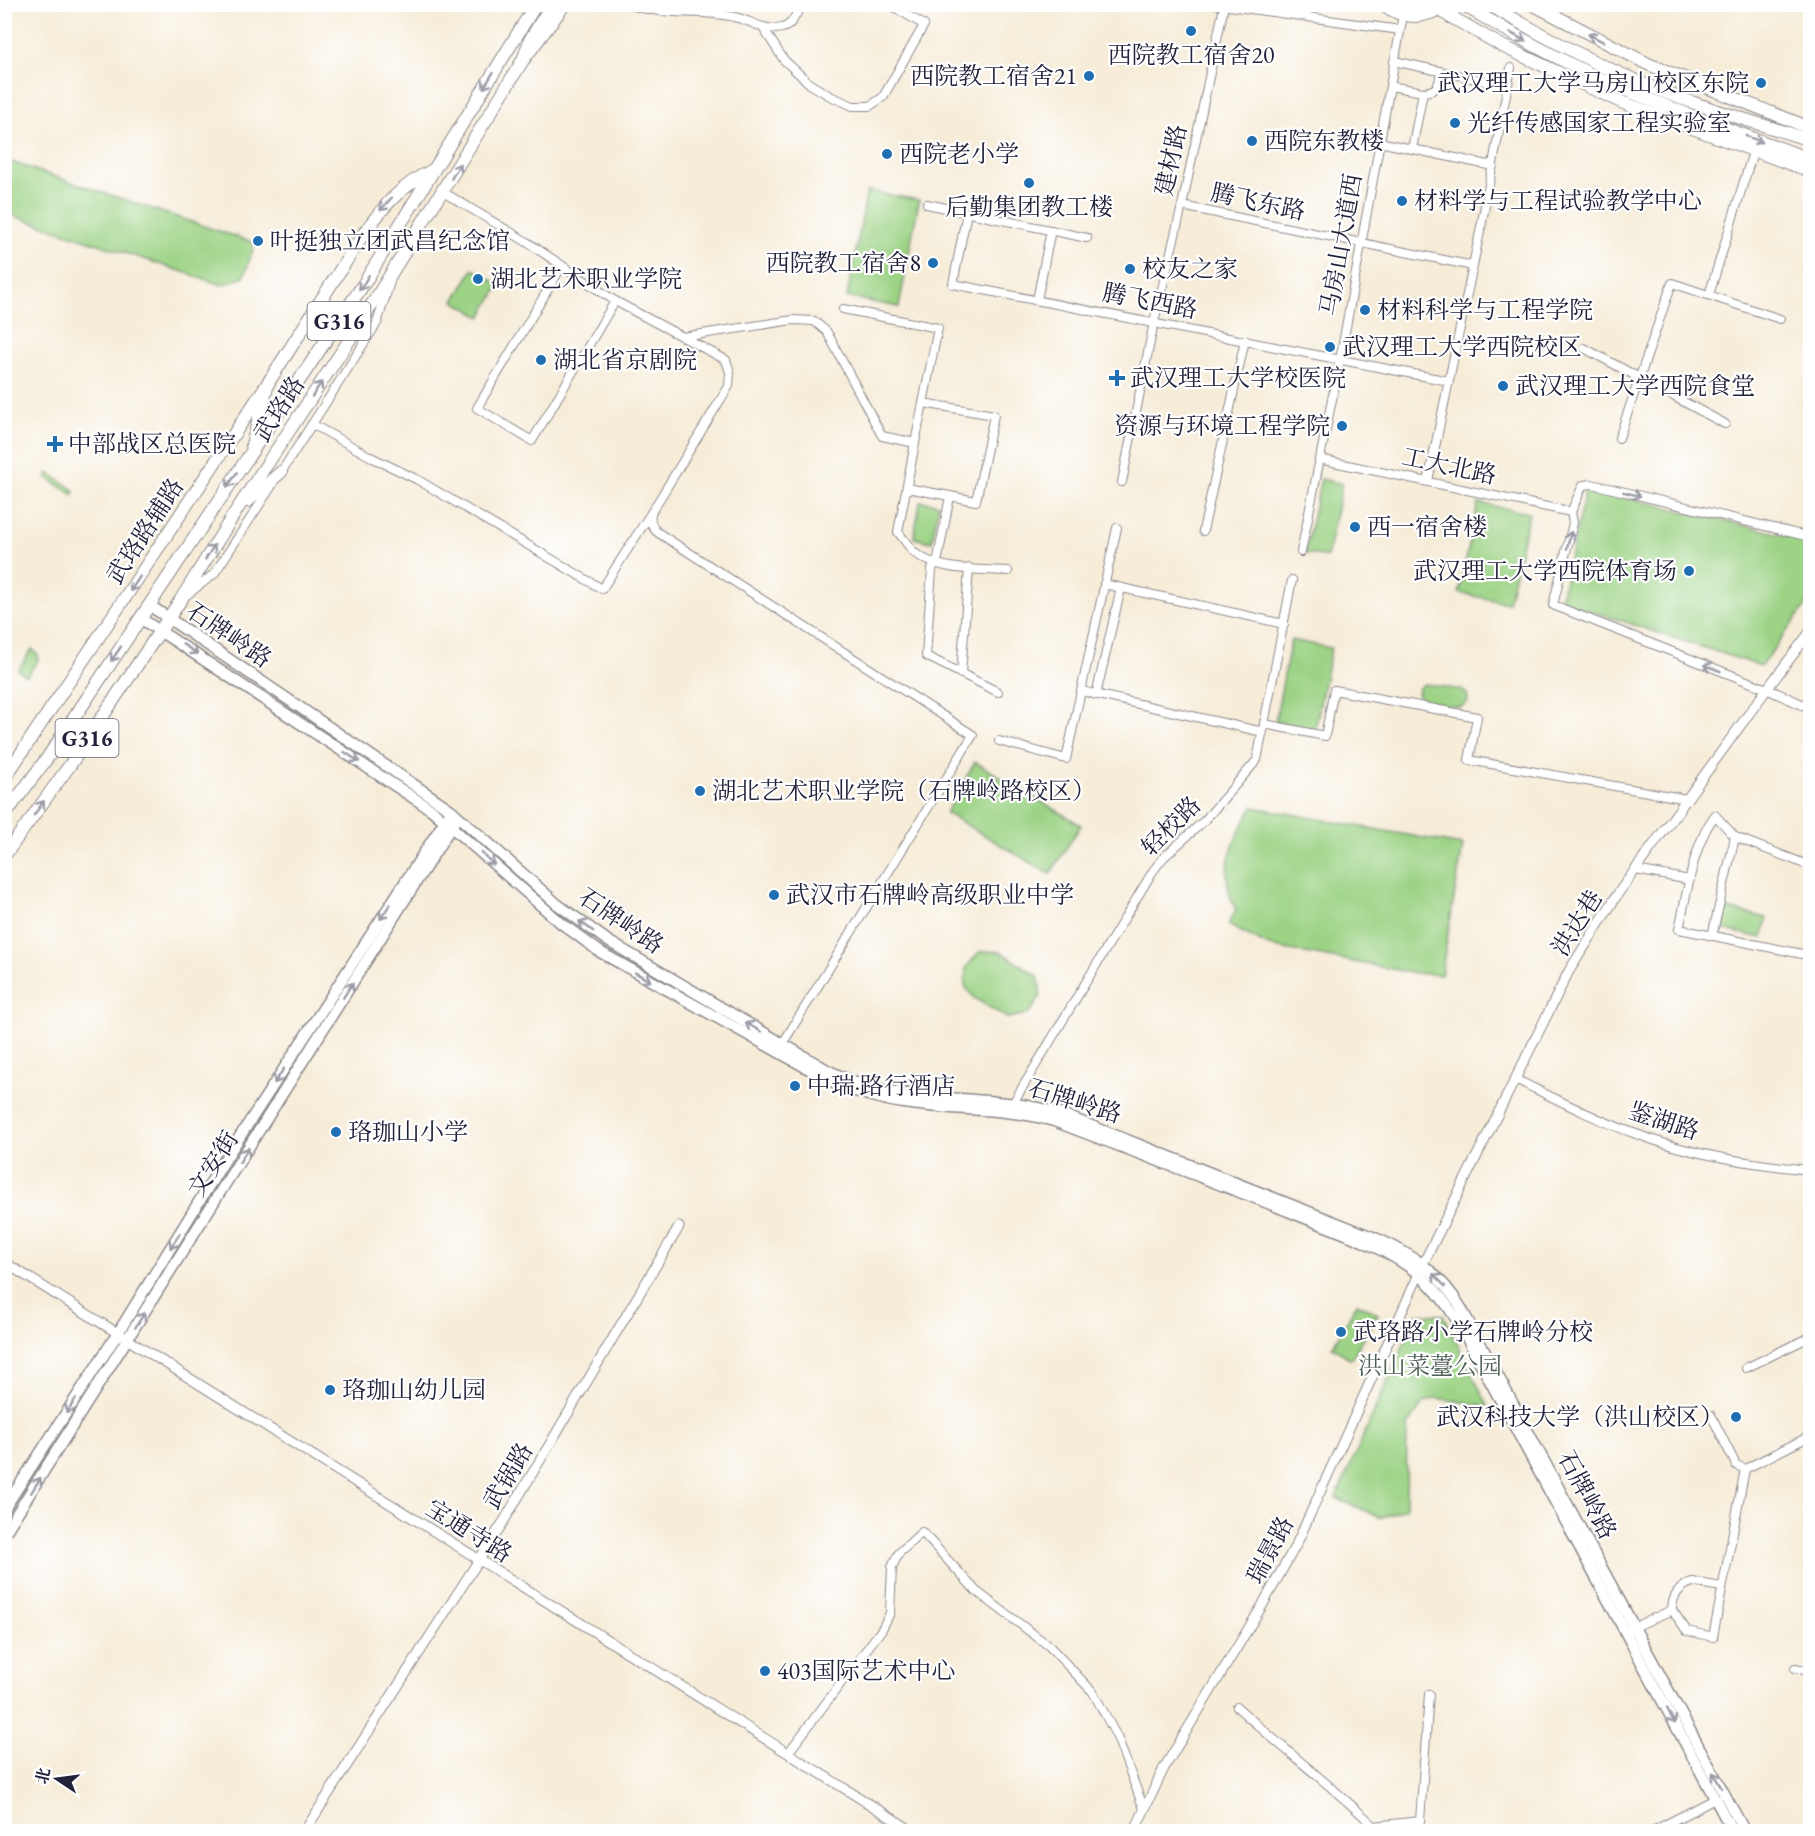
<svg xmlns="http://www.w3.org/2000/svg" width="1815" height="1836" font-family="'EB Garamond','Noto Serif SC',serif">
	<rect width="100%" height="100%" fill="#fff"/>
	<filter id="ink" filterUnits="userSpaceOnUse"><feTurbulence type="fractalNoise" baseFrequency=".0167" numOctaves="2"/><feDisplacementMap in="SourceGraphic" scale="12" xChannelSelector="R" yChannelSelector="G"/><feConvolveMatrix kernelMatrix="1 2 1 2 8 2 1 2 1" color-interpolation-filters="sRGB"/></filter>
	<filter id="wash" filterUnits="userSpaceOnUse"><feTurbulence type="fractalNoise" baseFrequency=".008" numOctaves="4" result="noise"/><feDisplacementMap in="SourceGraphic" scale="24" xChannelSelector="R" yChannelSelector="G"/><feGaussianBlur stdDeviation="1.35" result="paint"/><feColorMatrix in="noise" values="0 0 0 0 0 0 0 0 0 0 0 0 0 0 0 0 0 1.4 0 .05"/><feComposite in="paint" operator="in"/></filter>
	<g filter="url(#wash)">
		<rect width="100%" height="100%" fill="#f6ecd8"/>
		<!-- green -->
		<g fill="#9cd385" stroke="#5f7a60" stroke-width="1.5">
			<path d="M 1393,5 L 1435,5 C 1421,12 1407,10 1393,5 Z"/>
			<polygon points="5,160 255,243 244,277 222,285 5,213"/>
			<polygon points="867,191 919,200 899,307 847,297"/>
			<polygon points="473,269 500,285 481,317 454,301"/>
			<polygon points="49,473 75,491 73,495 46,477"/>
			<polygon points="1321,479 1342,484 1327,557 1305,553"/>
			<polygon points="1586,488 1810,541 1810,600 1761,666 1560,601"/>
			<polygon points="920,501 939,504 932,542 914,538"/>
			<polygon points="1478,503 1529,513 1508,603 1459,593"/>
			<polygon points="1291,640 1331,648 1315,730 1275,722"/>
			<polygon points="32,649 38,655 38,660 27,676 18,670"/>
			<polygon points="1424,684 1461,690 1467,694 1468,700 1465,705 1458,707 1424,701 1421,700 1417,694 1419,688"/>
			<polygon points="975,762 1081,825 1050,874 946,813"/>
			<path d="M 1253,807 L 1463,845 L 1441,975 L 1413,973 L 1269,946 L 1228,925 L 1236,910 C 1216,872 1233,841 1253,807 Z"/>
			<polygon points="1723,908 1767,918 1762,938 1718,928"/>
			<polygon points="999,951 1038,976 1041,995 1029,1014 1007,1018 974,998 965,986 966,968 979,952"/>
			<polygon points="1357,1303 1378,1314 1351,1359 1332,1347"/>
			<polygon points="1417,1314 1443,1315 1488,1406 1436,1398 1423,1403 1407,1427 1406,1508 1381,1518 1336,1498"/>
		</g>
	</g>
	<g filter="url(#ink)">
		<g fill="none" stroke-linecap="round" stroke-linejoin="round">
			<defs>
				<g id="minor">
					<path d="M 629,4 C 663,17 699,9 734,17 C 750,20 765,32 782,28 C 793,26 796,12 803,4"/>
					<polyline points="1215,4 1400,30"/>
					<polyline points="763,28 784,60 810,84 830,96 853,106 870,106 883,97 924,25 889,4"/>
					<polyline points="1394,61 1507,86"/>
					<polyline points="1390,86 1423,92 1412,149"/>
					<path d="M 1423,92 C 1438,91 1439,85 1441,72"/>
					<polyline points="1379,142 1493,166"/>
					<path d="M 443,192 L 527,242 L 615,301 L 726,360 L 730,372 L 729,386 L 651,513 C 650,521 651,526 657,532 L 973,735 L 781,1046"/>
					<polyline points="927,204 1087,238"/>
					<polyline points="1182,206 1473,266"/>
					<polyline points="967,212 953,284 1449,381"/>
					<polyline points="562,266 477,408 532,441 615,301"/>
					<polyline points="1709,295 1753,152"/>
					<polyline points="1037,300 1051,230"/>
					<polyline points="843,309 938,328 923,403"/>
					<polyline points="682,337 793,320 814,321 827,332 882,436 915,443 923,403 994,415 976,501 907,488"/>
					<polyline points="1584,348 1725,424"/>
					<polyline points="312,424 373,458 418,480 602,589 651,513"/>
					<polyline points="1619,438 1672,283 1780,319"/>
					<path d="M 915,443 L 898,532 C 904,539 909,548 916,554 C 942,572 978,569 1008,571"/>
					<polyline points="1319,459 1571,512"/>
					<polyline points="280,474 377,323 390,282"/>
					<polyline points="1428,481 1481,227 1511,68"/>
					<polyline points="1122,482 1154,322 1182,206 1224,6"/>
					<polyline points="950,496 938,558 932,569 926,656 998,692"/>
					<polyline points="1203,531 1245,340"/>
					<polyline points="1301,552 1340,360 1403,15"/>
					<polyline points="1104,584 1284,624"/>
					<polyline points="188,594 214,574 273,484"/>
					<polyline points="961,674 969,568"/>
					<polyline points="1767,689 1553,605 1573,523 1571,512 1583,485 1592,484 1810,537"/>
					<polyline points="1081,691 1263,732"/>
					<polyline points="1096,695 1121,588"/>
					<polyline points="1264,724 1325,736 1334,690 1477,717 1469,760 1687,799"/>
					<polyline points="999,741 1066,759 1117,528"/>
					<path d="M 1810,866 L 1735,837 L 1715,815 C 1693,844 1687,894 1679,929 L 1807,955 L 1810,931"/>
					<polyline points="1636,870 1690,880"/>
					<polyline points="1712,936 1735,837"/>
					<path d="M 1515,1079 C 1554,1098 1594,1119 1636,1134 C 1692,1155 1751,1164 1810,1170"/>
					<polyline points="1010,1108 1153,871 1163,858 1205,820 1257,760 1292,580"/>
					<polyline points="1746,1368 1810,1337"/>
					<polyline points="1711,1415 1736,1465 1745,1469 1810,1436"/>
					<polyline points="1672,1610 1687,1631 1713,1637 1745,1469"/>
					<path d="M 1630,1629 L 1672,1610 C 1672,1597 1679,1587 1692,1582 L 1722,1587"/>
					<polyline points="1795,1668 1810,1671"/>
					<path d="M 1237,1707 C 1282,1748 1330,1784 1374,1826"/>
					<polyline points="788,1753 882,1629 890,1613 892,1567 899,1553 922,1532 976,1591 1049,1646 1093,1692 1117,1737 1144,1809"/>
					<polyline points="1372,1832 1374,1826 1420,1821 1429,1694"/>
					<polyline points="1651,1832 1715,1799"/>
				</g>
				<g id="tertiary">
					<polyline points="1767,689 1810,708"/>
					<polyline points="4,1262 914,1832"/>
					<polyline points="1423,1264 1569,971 1619,892 1767,689 1810,632"/>
					<polyline points="304,1832 504,1521 679,1227"/>
					<polyline points="1134,1832 1164,1768 1262,1606 1297,1543 1419,1274"/>
				</g>
				<g id="secondary">
					<path d="M 149,605 L 451,810 L 557,904 L 608,941 L 829,1071 C 904,1109 984,1090 1061,1114 L 1375,1238 C 1411,1253 1441,1274 1461,1308 L 1745,1832"/>
					<path d="M 140,618 L 432,810 L 561,923 L 600,952 L 834,1083 C 857,1092 880,1100 904,1103 C 954,1111 1005,1107 1054,1121 C 1132,1151 1210,1180 1288,1211 C 1328,1228 1372,1241 1408,1266 C 1431,1282 1447,1303 1461,1327 L 1733,1832"/>
					<polyline points="4,1509 118,1333 226,1158 448,816"/>
					<polyline points="4,1534 454,822"/>
				</g>
				<g id="primary">
					<path d="M 1383,4 C 1403,21 1427,19 1447,4"/>
					<polyline points="1532,4 1648,64 1810,128"/>
					<polyline points="1439,10 1502,46 1621,102 1810,171"/>
					<polyline points="1450,17 1457,4"/>
					<polyline points="524,59 565,4"/>
					<path d="M 4,779 L 268,383 L 364,233 C 384,206 401,185 433,170"/>
				</g>
				<g id="trunk">
					<path d="M 1488,4 C 1544,37 1601,68 1661,91 C 1710,110 1761,124 1810,140"/>
					<path d="M 1467,7 C 1517,37 1568,65 1621,88 C 1683,114 1747,136 1810,159"/>
					<polyline points="252,445 268,383"/>
					<polyline points="248,501 281,472"/>
					<polyline points="4,816 48,757 363,285 536,4"/>
					<polyline points="4,856 70,765 180,601 236,511 360,324 523,60 530,40 552,4"/>
				</g>
			</defs>
			<!-- minor casing -->
			<use href="#minor" stroke="#8c878a" stroke-width="10"/>
			<!-- tertiary casing -->
			<use href="#tertiary" stroke="#8c878a" stroke-width="11"/>
			<!-- secondary casing -->
			<use href="#secondary" stroke="#8c878a" stroke-width="13"/>
			<!-- primary casing -->
			<use href="#primary" stroke="#8c878a" stroke-width="14"/>
			<!-- trunk casing -->
			<use href="#trunk" stroke="#8c878a" stroke-width="14"/>
			<!-- minor -->
			<use href="#minor" stroke="#fff" stroke-width="8"/>
			<!-- tertiary -->
			<use href="#tertiary" stroke="#fff" stroke-width="9"/>
			<!-- secondary -->
			<use href="#secondary" stroke="#fff" stroke-width="10"/>
			<!-- primary -->
			<use href="#primary" stroke="#fff" stroke-width="12"/>
			<!-- trunk -->
			<use href="#trunk" stroke="#fff" stroke-width="12"/>
		</g>
		<!-- one-way arrows -->
		<defs><path id="oneway-shaft" d="M-6 0H5M1.5-3L5.5 0L1.5 3" fill="none" stroke-width="1.6" stroke-linecap="round" stroke-linejoin="round" transform="scale(1.5)"/></defs>
		<g stroke="#9c9ca7">
			<use href="#oneway-shaft" transform="translate(1518 37) rotate(29)"/>
			<use href="#oneway-shaft" transform="translate(1596 38) rotate(-153)"/>
			<use href="#oneway-shaft" transform="translate(488 81) rotate(122)"/>
			<use href="#oneway-shaft" transform="translate(1754 139) rotate(20)"/>
			<use href="#oneway-shaft" transform="translate(456 171) rotate(-59)"/>
			<use href="#oneway-shaft" transform="translate(386 204) rotate(132)"/>
			<use href="#oneway-shaft" transform="translate(364 283) rotate(122)"/>
			<use href="#oneway-shaft" transform="translate(317 389) rotate(-57)"/>
			<use href="#oneway-shaft" transform="translate(232 480) rotate(124)"/>
			<use href="#oneway-shaft" transform="translate(1632 494) rotate(14)"/>
			<use href="#oneway-shaft" transform="translate(1569 540) rotate(-76)"/>
			<use href="#oneway-shaft" transform="translate(210 552) rotate(-58)"/>
			<use href="#oneway-shaft" transform="translate(135 584) rotate(123)"/>
			<use href="#oneway-shaft" transform="translate(190 649) rotate(33)"/>
			<use href="#oneway-shaft" transform="translate(116 654) rotate(124)"/>
			<use href="#oneway-shaft" transform="translate(1712 668) rotate(-159)"/>
			<use href="#oneway-shaft" transform="translate(352 757) rotate(33)"/>
			<use href="#oneway-shaft" transform="translate(39 808) rotate(-55)"/>
			<use href="#oneway-shaft" transform="translate(488 859) rotate(43)"/>
			<use href="#oneway-shaft" transform="translate(385 912) rotate(123)"/>
			<use href="#oneway-shaft" transform="translate(586 926) rotate(-144)"/>
			<use href="#oneway-shaft" transform="translate(643 977) rotate(29)"/>
			<use href="#oneway-shaft" transform="translate(348 990) rotate(-58)"/>
			<use href="#oneway-shaft" transform="translate(753 1027) rotate(-150)"/>
			<use href="#oneway-shaft" transform="translate(279 1076) rotate(123)"/>
			<use href="#oneway-shaft" transform="translate(244 1155) rotate(-58)"/>
			<use href="#oneway-shaft" transform="translate(175 1241) rotate(122)"/>
			<use href="#oneway-shaft" transform="translate(1439 1280) rotate(-134)"/>
			<use href="#oneway-shaft" transform="translate(140 1320) rotate(-58)"/>
			<use href="#oneway-shaft" transform="translate(71 1406) rotate(123)"/>
			<use href="#oneway-shaft" transform="translate(36 1485) rotate(-58)"/>
			<use href="#oneway-shaft" transform="translate(1671 1716) rotate(62)"/>
			<use href="#oneway-shaft" transform="translate(1717 1780) rotate(-119)"/>
		</g>
	</g>
	<!-- markers -->
	<g fill="#1f6fb2" stroke="#fff" stroke-width="2">
		<circle cx="1191" cy="31" r="6"/>
		<circle cx="1089" cy="76" r="6"/>
		<circle cx="1761" cy="83" r="6"/>
		<circle cx="1455" cy="123" r="6"/>
		<circle cx="1252" cy="141" r="6"/>
		<circle cx="887" cy="154" r="6"/>
		<circle cx="1029" cy="183" r="6"/>
		<circle cx="1402" cy="201" r="6"/>
		<circle cx="258" cy="241" r="6"/>
		<circle cx="933" cy="263" r="6"/>
		<circle cx="1130" cy="269" r="6"/>
		<circle cx="478" cy="279" r="6"/>
		<circle cx="1365" cy="310" r="6"/>
		<circle cx="1330" cy="347" r="6"/>
		<circle cx="541" cy="360" r="6"/>
		<path d="M1114 369h6v6h6v6h-6v6h-6v-6h-6v-6h6z"/>
		<circle cx="1503" cy="386" r="6"/>
		<circle cx="1342" cy="426" r="6"/>
		<path d="M52 435h6v6h6v6h-6v6h-6v-6h-6v-6h6z"/>
		<circle cx="1355" cy="527" r="6"/>
		<circle cx="1689" cy="571" r="6"/>
		<circle cx="700" cy="791" r="6"/>
		<circle cx="774" cy="895" r="6"/>
		<circle cx="795" cy="1086" r="6"/>
		<circle cx="336" cy="1132" r="6"/>
		<circle cx="1341" cy="1332" r="6"/>
		<circle cx="330" cy="1390" r="6"/>
		<circle cx="1736" cy="1417" r="6"/>
		<circle cx="765" cy="1671" r="6"/>
	</g>
	<g text-anchor="middle" stroke-width="4.5" stroke-linejoin="round" paint-order="stroke">
		<!-- shield labels -->
		<g fill="#fff" stroke="#646476" stroke-width="1.5">
			<rect x="307.5" y="302" width="63" height="38" rx="4.5"/>
			<rect x="55.5" y="719" width="63" height="38" rx="4.5"/>
		</g>
		<g font-size="22" font-weight="bold" fill="#22223b">
			<text x="339" y="329">G316</text>
			<text x="87" y="746">G316</text>
		</g>
		<!-- poi labels -->
		<g font-size="24" fill="#22223b" stroke="#fff" text-anchor="start">
			<text x="1191" y="63" text-anchor="middle">西院教工宿舍20</text>
			<text x="1077" y="84" text-anchor="end">西院教工宿舍21</text>
			<text x="1749" y="91" text-anchor="end">武汉理工大学马房山校区东院</text>
			<text x="1467" y="131">光纤传感国家工程实验室</text>
			<text x="1264" y="149">西院东教楼</text>
			<text x="899" y="162">西院老小学</text>
			<text x="1414" y="209">材料学与工程试验教学中心</text>
			<text x="1029" y="215" text-anchor="middle">后勤集团教工楼</text>
			<text x="270" y="249">叶挺独立团武昌纪念馆</text>
			<text x="921" y="271" text-anchor="end">西院教工宿舍8</text>
			<text x="1142" y="277">校友之家</text>
			<text x="490" y="287">湖北艺术职业学院</text>
			<text x="1377" y="318">材料科学与工程学院</text>
			<text x="1342" y="355">武汉理工大学西院校区</text>
			<text x="553" y="368">湖北省京剧院</text>
			<text x="1130" y="386">武汉理工大学校医院</text>
			<text x="1515" y="394">武汉理工大学西院食堂</text>
			<text x="1330" y="434" text-anchor="end">资源与环境工程学院</text>
			<text x="68" y="452">中部战区总医院</text>
			<text x="1367" y="535">西一宿舍楼</text>
			<text x="1677" y="579" text-anchor="end">武汉理工大学西院体育场</text>
			<text x="712" y="799">湖北艺术职业学院（石牌岭路校区）</text>
			<text x="786" y="903">武汉市石牌岭高级职业中学</text>
			<text x="807" y="1094">中瑞·路行酒店</text>
			<text x="348" y="1140">珞珈山小学</text>
			<text x="1353" y="1340">武珞路小学石牌岭分校</text>
			<text x="342" y="1398">珞珈山幼儿园</text>
			<text x="1724" y="1425" text-anchor="end">武汉科技大学（洪山校区）</text>
			<text x="777" y="1679">403国际艺术中心</text>
		</g>
		<!-- street labels -->
		<g font-size="24" fill="#22223b" stroke="#fff">
			<text transform="translate(1171 160) rotate(-78)" y="8">建材路</text>
			<text transform="translate(1258 202) rotate(12)" y="8">腾飞东路</text>
			<text transform="translate(1341 245) rotate(-80)" y="8">马房山大道西</text>
			<text transform="translate(1150 301) rotate(11)" y="8">腾飞西路</text>
			<text transform="translate(279 409) rotate(-57)" y="8">武珞路</text>
			<text transform="translate(1449 466) rotate(12)" y="8">工大北路</text>
			<text transform="translate(145 531) rotate(-57)" y="8">武珞路辅路</text>
			<text transform="translate(229 635) rotate(34)" y="8">石牌岭路</text>
			<text transform="translate(1171 826) rotate(-45)" y="8">轻校路</text>
			<text transform="translate(621 921) rotate(34)" y="8">石牌岭路</text>
			<text transform="translate(1577 923) rotate(-58)" y="8">洪达巷</text>
			<text transform="translate(1075 1101) rotate(17)" y="8">石牌岭路</text>
			<text transform="translate(1664 1121) rotate(18)" y="8">鉴湖路</text>
			<text transform="translate(213 1164) rotate(-58)" y="8">文安街</text>
			<text transform="translate(508 1476) rotate(-59)" y="8">武锅路</text>
			<text transform="translate(1587 1495) rotate(62)" y="8">石牌岭路</text>
			<text transform="translate(469 1531) rotate(32)" y="8">宝通寺路</text>
			<text transform="translate(1270 1550) rotate(-62)" y="8">瑞景路</text>
		</g>
		<!-- park labels -->
		<g font-size="24" fill="#4d6055" stroke="#fff">
			<text x="1430" y="1374">洪山菜薹公园</text>
		</g>
	</g>
	<!-- margin -->
	<rect width="1815" height="1836" fill="none" stroke="#fff" stroke-width="24"/>
	<!-- north arrow -->
	<g transform="translate(57 1779) rotate(283)" stroke="#ffffff" stroke-width="4.5" paint-order="stroke">
	<path d="M0-4.5L10 22L0 15L-10 22Z" fill="#22223b"/>
	<text y="-9" font-size="16" font-weight="bold" text-anchor="middle" fill="#22223b">北</text>
	</g>
</svg>
